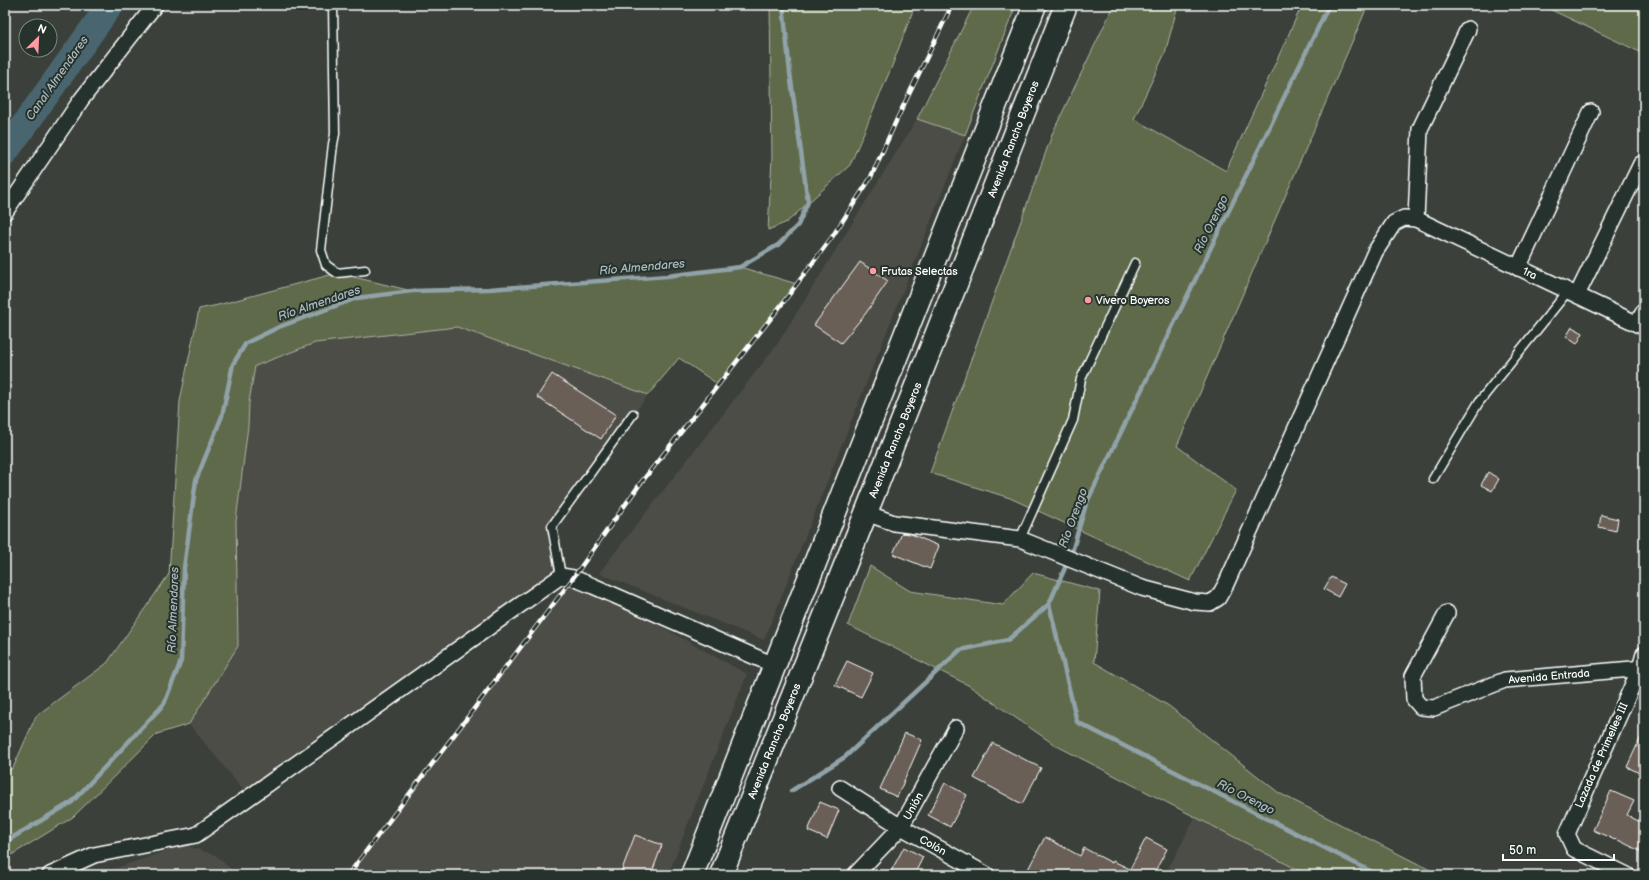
<svg xmlns="http://www.w3.org/2000/svg" width="1649" height="880" font-family="'Balsamiq Sans',sans-serif">
	<rect width="100%" height="100%" fill="#3b403a"/>
	<filter id="ink" filterUnits="userSpaceOnUse"><feTurbulence type="fractalNoise" baseFrequency=".025" numOctaves="2"/><feDisplacementMap in="SourceGraphic" scale="8" xChannelSelector="R" yChannelSelector="G"/><feConvolveMatrix kernelMatrix="1 2 1 2 8 2 1 2 1" color-interpolation-filters="sRGB"/></filter>
	<g filter="url(#ink)">
		<!-- built -->
		<g fill="#4d4d47">
			<polygon points="917,119 965,135 764,640 599,573 776,346"/>
			<polygon points="457,327 648,395 552,526 561,576 249,797 189,724 238,646 236,521 248,426 249,402 255,366 315,343"/>
			<polygon points="573,578 747,674 668,875 348,875"/>
			<polygon points="1196,816 1308,875 1165,875"/>
			<polygon points="184,845 215,855 238,875 96,875"/>
		</g>
		<!-- green -->
		<g fill="#5e6a4b" stroke="#aeb4a5">
			<polygon points="770,5 915,5 892,66 850,165 787,222 768,230 772,158"/>
			<polygon points="974,5 1016,5 965,135 917,119"/>
			<polygon points="1114,5 1178,5 1165,53 1134,119 1226,171 1302,5 1368,5 1177,446 1236,490 1190,581 1010,498 930,473 1053,132"/>
			<polygon points="1541,5 1644,5 1644,54"/>
			<polygon points="740,267 797,284 719,385 679,358 648,395 457,327 315,343 255,366 249,402 248,426 236,521 238,646 189,724 157,734 73,817 5,859 5,772 13,768 36,716 107,663 169,574 180,401 199,309 218,305 337,273 412,291 489,289 667,276"/>
			<polygon points="870,566 910,591 1003,605 1033,573 1100,591 1094,662 1169,706 1279,793 1440,875 1308,875 1055,745 968,685 848,625"/>
		</g>
		<g fill="none" stroke-linecap="round" stroke-linejoin="round">
			<!-- stream -->
			<g stroke="#91a3a9" stroke-width="4.5">
				<polyline points="1329,5 1086,504 1072,552 1049,604 1077,722 1378,875"/>
				<polyline points="791,791 845,757 960,650 1008,640 1049,604"/>
				<polyline points="5,842 72,802 164,704 181,661 184,568 196,480 222,416 233,364 246,343 279,327 357,298 412,291 489,289 667,276 740,267 778,245 798,225 808,202 790,73 783,5"/>
			</g>
			<!-- river -->
			<polyline stroke="#48666f" stroke-width="27" points="5,152 110,5"/>
		</g>
		<!-- building -->
		<g fill="#6b5f57" stroke="#fff">
			<polygon points="860,262 888,281 866,313 841,343 814,325"/>
			<polygon points="1572,327 1583,333 1577,344 1566,337"/>
			<polygon points="552,374 616,415 601,439 537,397"/>
			<polygon points="1488,472 1499,479 1492,491 1481,485"/>
			<polygon points="1601,515 1618,519 1616,531 1599,527"/>
			<polygon points="902,533 911,534 939,546 930,569 893,554"/>
			<polygon points="1331,577 1345,584 1338,597 1324,589"/>
			<polygon points="847,661 873,673 861,697 835,685"/>
			<polygon points="1644,730 1644,775 1627,767"/>
			<polygon points="905,733 922,740 897,797 880,789"/>
			<polygon points="993,743 1041,768 1022,804 974,778"/>
			<polygon points="945,783 967,795 950,827 928,815"/>
			<polygon points="1611,791 1634,801 1627,815 1644,824 1644,853 1616,839 1615,840 1593,830"/>
			<polygon points="820,802 839,810 827,839 808,831"/>
			<polygon points="635,835 662,845 651,875 620,875"/>
			<polygon points="1045,837 1080,856 1084,848 1112,863 1113,861 1130,869 1146,838 1167,849 1153,875 1025,875"/>
			<polygon points="904,847 923,857 914,875 889,875"/>
		</g>
		<g fill="none" stroke-linecap="round" stroke-linejoin="round">
			<defs>
				<g id="service">
					<polyline points="333,5 335,134 333,144 321,250 326,265 337,273 365,270"/>
					<polyline points="1433,479 1479,402 1568,291"/>
					<polyline points="1020,539 1073,420 1081,379 1135,263"/>
					<polyline points="561,576 552,526 633,414"/>
				</g>
				<g id="minor">
					<polyline points="5,212 81,100 155,5"/>
					<polyline points="1416,219 1420,129 1468,29"/>
					<polyline points="1518,268 1591,112"/>
					<polyline points="1577,295 1641,164"/>
					<polyline points="1637,324 1644,311"/>
					<polyline points="866,513 894,523 1020,539 1142,588 1195,602 1210,603 1218,598 1226,584 1375,252 1394,223 1404,218 1416,219 1644,327"/>
					<polyline points="1447,613 1413,676 1414,699 1421,707 1434,708 1505,680 1644,668"/>
					<polyline points="840,788 901,827 987,875"/>
					<polyline points="50,875 94,855 196,835 561,576 573,578 593,586 774,665"/>
					<polyline points="855,875 901,827 956,728"/>
					<polyline points="1627,875 1574,849 1567,834 1640,668 1644,654"/>
				</g>
				<g id="trunk">
					<polyline points="692,875 1035,5"/>
					<polyline points="721,875 866,513 1066,5"/>
				</g>
			</defs>
			<!-- service casing -->
			<use href="#service" stroke="#fff" stroke-width="11"/>
			<!-- minor casing -->
			<use href="#minor" stroke="#fff" stroke-width="18"/>
			<!-- trunk casing -->
			<use href="#trunk" stroke="#fff" stroke-width="25"/>
			<!-- service -->
			<use href="#service" stroke="#26332d" stroke-width="8"/>
			<!-- minor -->
			<use href="#minor" stroke="#26332d" stroke-width="15"/>
			<!-- trunk -->
			<use href="#trunk" stroke="#26332d" stroke-width="22"/>
			<defs>
				<polyline id="rail" points="348,875 573,578 640,484 779,308 832,237 870,179 897,119 952,5"/>
			</defs>
			<!-- rail casing -->
			<use href="#rail" stroke="#fff" stroke-width="4.5"/>
			<!-- rail -->
			<use href="#rail" stroke="#26332d" stroke-width="3" stroke-dasharray="9" stroke-linecap="butt"/>
		</g>
	</g>
	<!-- markers -->
	<g fill="#ff9aa2" stroke="#26332d" stroke-width="1.5">
		<circle cx="873" cy="271" r="4"/>
		<circle cx="1088" cy="300" r="4"/>
	</g>
	<g text-anchor="middle" stroke-width="4" stroke-linejoin="round" paint-order="stroke">
		<!-- street labels -->
		<g font-size="11" fill="#fff" stroke="#26332d">
			<text transform="translate(1013 139) rotate(-69)" y="4">Avenida Rancho Boyeros</text>
			<text transform="translate(1530 273) rotate(25)" y="4">1ra</text>
			<text transform="translate(895 440) rotate(-68)" y="4">Avenida Rancho Boyeros</text>
			<text transform="translate(1549 676) rotate(-5)" y="4">Avenida Entrada</text>
			<text transform="translate(774 741) rotate(-68)" y="4">Avenida Rancho Boyeros</text>
			<text transform="translate(1601 755) rotate(-66)" y="4">Lazada de Primelles III</text>
			<text transform="translate(913 806) rotate(-61)" y="4">Unión</text>
			<text transform="translate(933 845) rotate(29)" y="4">Colón</text>
		</g>
		<!-- poi labels -->
		<g font-size="11" fill="#fff" stroke="#26332d" text-anchor="start">
			<text x="881" y="275">Frutas Selectas</text>
			<text x="1096" y="304">Vivero Boyeros</text>
		</g>
		<!-- water labels -->
		<g font-size="12" font-style="italic" fill="#adbabe" stroke="#26332d">
			<text transform="translate(57 78) rotate(-55)" y="4">Canal Almendares</text>
			<text transform="translate(1211 224) rotate(-64)" y="4">Río Orengo</text>
			<text transform="translate(642 267) rotate(-5)" y="4">Río Almendares</text>
			<text transform="translate(319 303) rotate(-19)" y="4">Río Almendares</text>
			<text transform="translate(1073 518) rotate(-70)" y="4">Río Orengo</text>
			<text transform="translate(173 610) rotate(-88)" y="4">Río Almendares</text>
			<text transform="translate(1246 797) rotate(27)" y="4">Río Orengo</text>
		</g>
	</g>
	<!-- margin -->
	<rect width="1649" height="880" fill="none" stroke="#26332d" stroke-width="20"/>
	<rect x="10" y="10" width="1629" height="860" fill="none" stroke="#fff" stroke-width="1.5" filter="url(#ink)"/>
	<!-- north arrow -->
	<g transform="translate(38 38) rotate(24)"><circle r="19" fill="#26332d" stroke="#7d8581"/>
	<path d="M0-3L7 15L0 10L-7 15Z" fill="#ff9aa2"/>
	<text y="-6" font-size="11" font-weight="bold" text-anchor="middle" fill="#ffffff">N</text>
	</g>
	<!-- scale -->
	<path d="M1503 854v6h111v-6" fill="none" stroke="#ffffff" stroke-width="2"/>
	<text x="1509" y="854" font-size="12" fill="#ffffff" stroke="#26332d" stroke-width="3" paint-order="stroke">50 m</text>
</svg>
